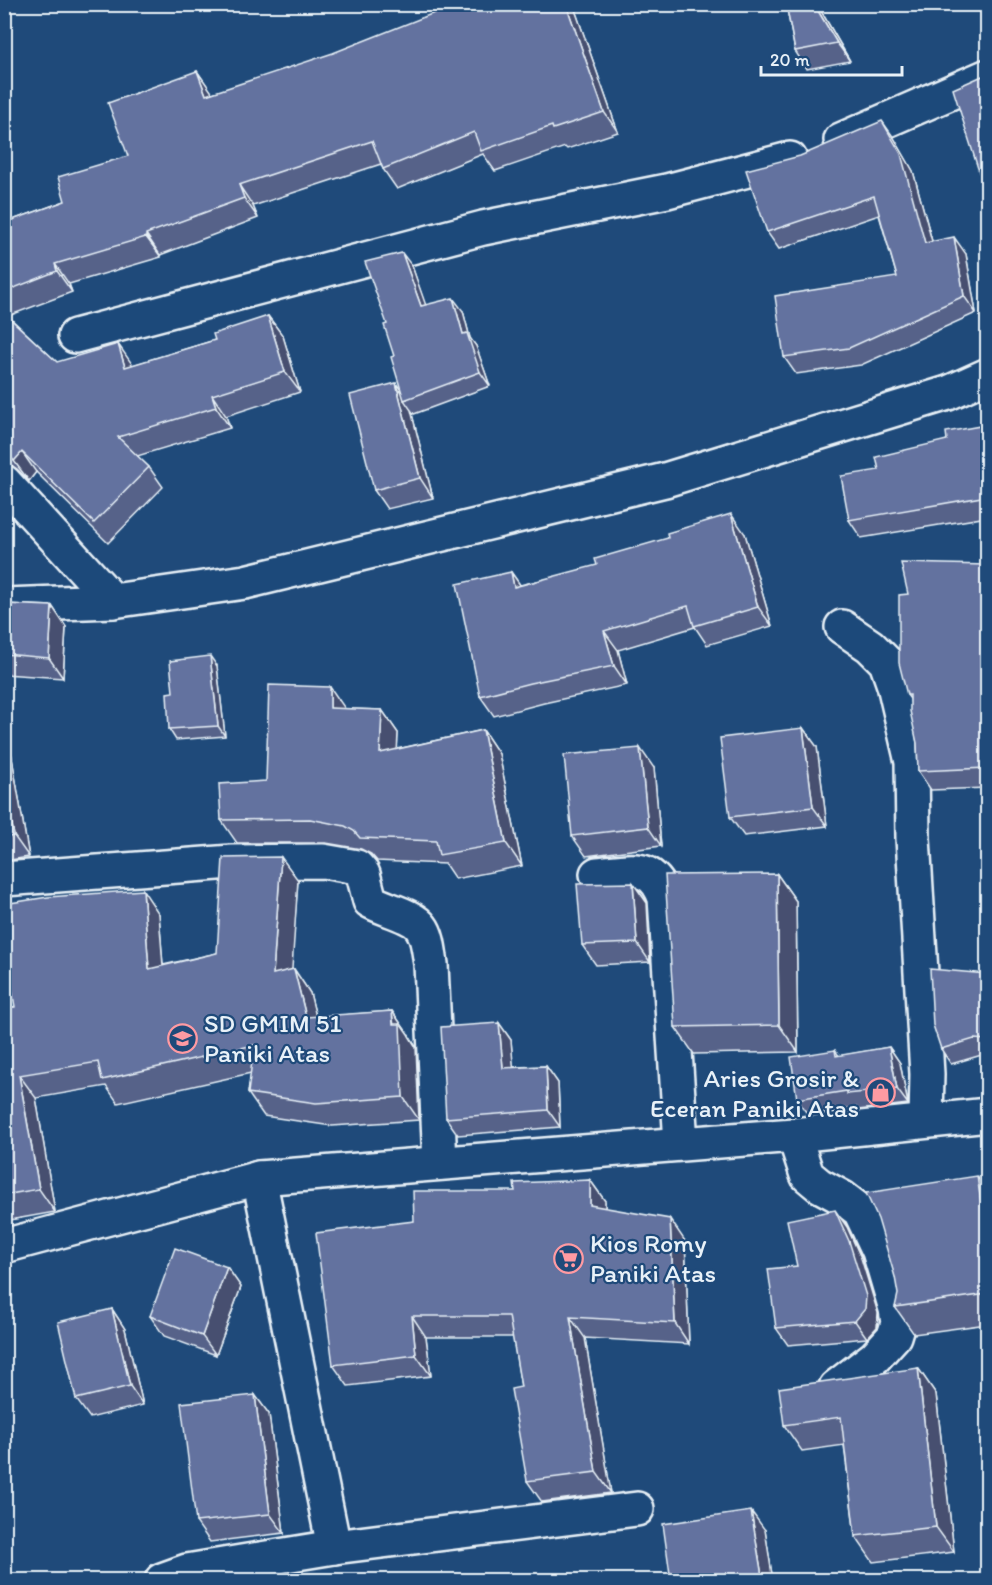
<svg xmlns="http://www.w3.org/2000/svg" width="992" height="1585" font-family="Itim,sans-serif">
	<rect width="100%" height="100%" fill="#1f4a7a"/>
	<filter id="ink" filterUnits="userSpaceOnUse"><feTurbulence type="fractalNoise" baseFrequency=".0167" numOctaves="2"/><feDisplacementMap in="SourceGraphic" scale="12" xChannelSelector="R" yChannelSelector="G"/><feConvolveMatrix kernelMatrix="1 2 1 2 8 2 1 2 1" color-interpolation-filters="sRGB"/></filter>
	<g filter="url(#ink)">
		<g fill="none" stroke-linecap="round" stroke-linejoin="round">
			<defs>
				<g id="street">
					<polyline points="841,140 988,76"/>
					<polyline points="75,336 483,228 667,191 790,159"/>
					<polyline points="4,482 113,601"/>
					<polyline points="4,605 113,601 245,582 665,480 948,393 988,375"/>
					<polyline points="842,627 870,646 886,662 894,685 912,762 913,838 927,1074 926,1121"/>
					<path d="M 597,874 C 630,872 651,860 665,898 L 681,1143"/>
					<path d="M 4,879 L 232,862 L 323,861 L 357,867 L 363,874 L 370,901 C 383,909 413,915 421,927 C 428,936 429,952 431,964 L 440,1163"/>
					<polyline points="794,1135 807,1175 819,1185 843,1198 860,1211 879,1251 896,1309 898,1323 894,1336 875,1357 836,1387"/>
					<polyline points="259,1178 334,1547"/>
					<polyline points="162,1580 187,1571 334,1547 637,1509"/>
				</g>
				<polyline id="secondary" points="4,1246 259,1178 794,1135 988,1115"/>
			</defs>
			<!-- street casing -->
			<use href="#street" stroke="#e8f1f8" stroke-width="38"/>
			<!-- secondary casing -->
			<use href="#secondary" stroke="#e8f1f8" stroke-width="38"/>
			<!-- street -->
			<use href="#street" stroke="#1f4a7a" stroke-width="33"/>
			<!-- secondary -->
			<use href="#secondary" stroke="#1f4a7a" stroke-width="33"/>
		</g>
		<!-- wall -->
		<g fill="#566289" stroke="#e8f1f8" stroke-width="1.5">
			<polygon points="573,4 618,132 567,149 565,147 495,171 483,154 397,189 383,169 381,164 253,206 258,218 160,255 161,257 69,284 72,292 8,316 57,362 133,365 215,340 268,316 283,336 300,392 226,416 230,428 137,456 149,467 163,487 108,543 36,472 29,481 17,469 10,464 4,464 4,223 65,201 128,156 197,71 212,93"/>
			<polygon points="786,4 817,4 850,61 807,69 795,51"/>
			<polygon points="894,138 913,171 932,241 966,254 976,313 861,365 796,374 784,357 897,277 879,215 779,249 767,232"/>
			<polygon points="412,266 425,305 463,311 470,338 476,346 490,386 414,414 411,410 433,498 387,509 374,490 402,392 387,324"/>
			<polygon points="987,428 987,517 861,538 849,520 879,470 947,440"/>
			<polygon points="745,534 772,626 707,645 695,627 618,650 627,685 544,703 494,716 480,696 511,572 520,585"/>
			<polygon points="987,565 987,788 931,790 918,771 917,743 910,699 907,695 908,594"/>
			<polygon points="4,604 52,606 66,627 63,678 4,674"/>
			<polygon points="217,666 225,736 176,740 169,729"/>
			<polygon points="4,694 8,735 29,857 4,861"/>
			<polygon points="345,709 382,710 398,733 397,749 483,730 499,754 522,866 455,879 445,864 377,861 371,854 361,849 326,843 237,843 221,820 266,781"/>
			<polygon points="803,728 817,747 827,826 744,836 730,817"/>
			<polygon points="654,768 661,846 586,856 572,836"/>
			<polygon points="777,874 796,901 798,1052 694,1054 675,1027"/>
			<polygon points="298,880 291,970 294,969 310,993 316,1017 392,1011 408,1034 409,1036 416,1047 419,1120 332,1126 264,1116 248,1093 251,1073 118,1103 106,1086 36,1098 55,1212 4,1221 4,1009 15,1007 159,914 163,965 217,953"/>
			<polygon points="633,883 647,903 650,962 596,965 582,945"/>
			<polygon points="987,974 987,1054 985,1054 951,1064 941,1049"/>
			<polygon points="499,1023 511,1040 513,1067 546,1066 558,1083 560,1127 458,1135 446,1118"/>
			<polygon points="889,1047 900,1063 908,1104 858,1110 856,1107 808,1115 797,1099 835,1050 839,1056"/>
			<polygon points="590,1180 605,1201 605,1208 685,1241 689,1344 585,1338 611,1493 542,1502 527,1481 521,1387 513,1337 426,1337 431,1376 348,1386 333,1365 414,1221 515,1191"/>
			<polygon points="987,1191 987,1324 914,1334 895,1307"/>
			<polygon points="847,1227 861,1258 878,1313 877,1327 867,1338 788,1345 776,1328 797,1266"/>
			<polygon points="227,1267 241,1287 216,1355 164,1336 150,1316"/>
			<polygon points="112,1309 125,1329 143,1405 90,1418 76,1399"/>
			<polygon points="918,1368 936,1394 954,1552 873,1562 855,1536 844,1445 802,1451 784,1425"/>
			<polygon points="255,1395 269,1414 284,1533 210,1542 196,1522"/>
			<polygon points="765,1530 773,1581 671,1581"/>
		</g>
		<!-- shaded-wall -->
		<g fill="#46506f" stroke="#e8f1f8" stroke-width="1.5">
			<polygon points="566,4 573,4 618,132 604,112"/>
			<polygon points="814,4 817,4 850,61 837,43"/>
			<polygon points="197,71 211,91 220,115 206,95"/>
			<polygon points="882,121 894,138 913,171 937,260 925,243"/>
			<polygon points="239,185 253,206 258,218 244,198"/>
			<polygon points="146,234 160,255 161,257 146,237"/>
			<polygon points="954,237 966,254 976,313 964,296"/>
			<polygon points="402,253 412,266 431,320 421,306"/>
			<polygon points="55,264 69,284 72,292 57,271"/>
			<polygon points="453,298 463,311 470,338 476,346 490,386 480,372 463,334"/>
			<polygon points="268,316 283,336 300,392 285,372"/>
			<polygon points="118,344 132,364 140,388 125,367"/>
			<polygon points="396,383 407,399 404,400 411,410 433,498 420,478"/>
			<polygon points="212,395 226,416 230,428 216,407"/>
			<polygon points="22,452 36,472 29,481 14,461"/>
			<polygon points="731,514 745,534 772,626 758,607"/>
			<polygon points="511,572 525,592 514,587"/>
			<polygon points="52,606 66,627 63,678 49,658"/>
			<polygon points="604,631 618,650 627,685 614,666"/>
			<polygon points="210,656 217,666 225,736 218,726"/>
			<polygon points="330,687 346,710 330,708"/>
			<polygon points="4,694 8,735 29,857 14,836 4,780"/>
			<polygon points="382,710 398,733 396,776 380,753"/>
			<polygon points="803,728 817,747 827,826 813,807"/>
			<polygon points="483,730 499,754 522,866 506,843"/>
			<polygon points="640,748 654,768 661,846 648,827"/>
			<polygon points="281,857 298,880 290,998 273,974"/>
			<polygon points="777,874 796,901 798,1052 779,1025"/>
			<polygon points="633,883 647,903 650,962 637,943"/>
			<polygon points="143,890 159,914 165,992 149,969"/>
			<polygon points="294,969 310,993 322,1040 306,1017"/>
			<polygon points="392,1011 408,1034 409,1036 416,1047 419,1120 403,1097"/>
			<polygon points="499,1023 511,1040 515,1085 503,1068"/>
			<polygon points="889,1047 900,1063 908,1104 897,1089"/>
			<polygon points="546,1066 558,1083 560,1127 548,1110"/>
			<polygon points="19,1075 36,1098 55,1212 39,1189"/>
			<polygon points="977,1176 987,1191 987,1242"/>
			<polygon points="590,1180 605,1201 605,1226 590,1205"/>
			<polygon points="835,1210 847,1227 861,1258 878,1313 877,1327 867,1338 855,1321"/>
			<polygon points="670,1219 685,1241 689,1344 675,1323"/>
			<polygon points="227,1267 241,1287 216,1355 202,1336"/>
			<polygon points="112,1309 125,1329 143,1405 130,1386"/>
			<polygon points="412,1316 426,1337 431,1376 416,1355"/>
			<polygon points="570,1317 585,1338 611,1493 596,1472"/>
			<polygon points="918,1368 936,1394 954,1552 936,1527"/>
			<polygon points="255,1395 269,1414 284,1533 270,1514"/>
			<polygon points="751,1511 765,1530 773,1581 765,1581 762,1576"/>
		</g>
		<!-- building -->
		<g fill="#64729f" stroke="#e8f1f8" stroke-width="1.5">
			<polygon points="457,4 566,4 604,112 553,129 552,126 481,151 474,132 383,169 372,141 239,185 244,198 146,234 146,237 55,264 57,271 4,292 4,223 65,201 58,177 128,156 108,103 197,71 206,95 333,53"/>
			<polygon points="786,4 814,4 837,43 795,51"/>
			<polygon points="987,74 987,197 953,89"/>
			<polygon points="882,121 901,154 925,243 954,237 964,296 849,348 784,357 775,296 897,277 874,196 767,232 746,170 800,156"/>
			<polygon points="402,253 421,306 453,298 463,334 467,333 480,372 404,400 391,357 394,356 384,325 387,324 365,262"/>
			<polygon points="4,313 57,362 118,344 125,367 215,340 213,334 268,316 285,372 212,395 216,407 118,437 149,467 94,523 22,452 14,461 4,450"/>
			<polygon points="396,383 420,478 374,490 350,395"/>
			<polygon points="986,425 987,436 987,496 849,520 841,476 879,470 876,457 947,440 946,432"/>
			<polygon points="731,514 758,607 694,626 688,606 604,631 614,666 530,683 480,696 457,584 511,572 514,587 597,565 595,559 668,538 667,533"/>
			<polygon points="901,563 987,565 987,768 918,771 917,743 910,711 910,695 907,695 899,663 899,595 908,594"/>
			<polygon points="4,604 52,606 49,658 4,654"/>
			<polygon points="210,656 218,726 169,729 167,693 173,692 170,661"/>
			<polygon points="269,685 330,687 330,708 382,710 380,753 483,730 506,843 439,855 436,841 360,838 354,831 345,826 310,819 221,820 219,784 266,781"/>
			<polygon points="803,728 813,807 730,817 720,738"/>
			<polygon points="640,748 648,827 572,836 564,755"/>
			<polygon points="4,780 14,836 4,838"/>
			<polygon points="281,857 273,974 294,969 306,1017 392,1011 393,1024 400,1024 403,1097 316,1103 248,1093 254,1045 102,1080 98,1062 19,1075 39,1189 4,1195 4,1009 15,1007 4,944 4,904 48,897 143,890 149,969 217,953 223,858"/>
			<polygon points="777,874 779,1025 675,1027 665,875"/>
			<polygon points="633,883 637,943 582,945 577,884"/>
			<polygon points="930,969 987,974 987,1040 974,1039 941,1049 933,1025"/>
			<polygon points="499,1023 503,1068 546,1066 548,1110 446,1118 441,1027"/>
			<polygon points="889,1047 897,1089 847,1094 847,1091 797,1099 791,1057 835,1050 836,1056"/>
			<polygon points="977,1176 987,1242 987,1294 895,1307 898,1294 895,1277 878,1219 866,1193"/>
			<polygon points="590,1180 590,1205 670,1219 675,1323 570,1317 596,1472 527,1481 511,1389 521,1387 509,1316 412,1316 416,1355 333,1365 316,1233 414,1221 413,1191 515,1191 514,1183"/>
			<polygon points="835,1210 849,1241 866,1296 865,1309 855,1321 776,1328 768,1269 797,1266 787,1220"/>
			<polygon points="175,1248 227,1267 202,1336 150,1316"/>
			<polygon points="112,1309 130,1386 76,1399 58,1322"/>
			<polygon points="918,1368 936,1527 855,1536 841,1417 784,1425 779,1388"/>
			<polygon points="255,1395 270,1514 196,1522 181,1403"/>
			<polygon points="751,1511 762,1576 735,1581 671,1581 663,1524"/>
		</g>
	</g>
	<!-- icons -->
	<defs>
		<symbol id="school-ring" viewBox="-11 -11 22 22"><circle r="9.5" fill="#1f4a7a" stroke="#ff9aa2" stroke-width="1.5"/><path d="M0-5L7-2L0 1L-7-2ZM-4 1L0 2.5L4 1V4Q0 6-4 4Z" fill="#ff9aa2"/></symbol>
		<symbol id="shop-ring" viewBox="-11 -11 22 22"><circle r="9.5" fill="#1f4a7a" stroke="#ff9aa2" stroke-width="1.5"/><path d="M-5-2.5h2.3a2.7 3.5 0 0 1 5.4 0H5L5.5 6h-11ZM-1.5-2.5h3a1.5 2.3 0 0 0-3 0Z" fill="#ff9aa2"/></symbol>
		<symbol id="supermarket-ring" viewBox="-11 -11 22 22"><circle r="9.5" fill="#1f4a7a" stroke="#ff9aa2" stroke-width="1.5"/><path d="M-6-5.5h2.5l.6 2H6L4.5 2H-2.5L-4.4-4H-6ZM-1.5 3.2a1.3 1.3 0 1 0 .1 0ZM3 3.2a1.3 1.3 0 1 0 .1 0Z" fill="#ff9aa2"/></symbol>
	</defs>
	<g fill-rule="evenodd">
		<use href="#school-ring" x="166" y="1022" width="33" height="33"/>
		<use href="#shop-ring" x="864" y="1076" width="33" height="33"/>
		<use href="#supermarket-ring" x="552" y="1242" width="33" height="33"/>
	</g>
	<g text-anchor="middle" stroke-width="4.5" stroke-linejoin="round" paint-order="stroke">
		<!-- poi labels -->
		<g font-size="26" fill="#e8f1f8" stroke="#1f4a7a" text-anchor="start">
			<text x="204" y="1032">SD GMIM 51<tspan x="204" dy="30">Paniki Atas</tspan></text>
			<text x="859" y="1087" text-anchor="end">Aries Grosir &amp;<tspan x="859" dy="30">Eceran Paniki Atas</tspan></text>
			<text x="590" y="1252">Kios Romy<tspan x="590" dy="30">Paniki Atas</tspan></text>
		</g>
	</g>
	<!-- margin -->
	<rect width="992" height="1585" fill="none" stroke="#1f4a7a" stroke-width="24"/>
	<rect x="12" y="12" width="968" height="1561" fill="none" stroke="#e8f1f8" stroke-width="2" filter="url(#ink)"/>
	<!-- scale -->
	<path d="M761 66v9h141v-9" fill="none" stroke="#e8f1f8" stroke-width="3"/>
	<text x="770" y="66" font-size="18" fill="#e8f1f8" stroke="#1f4a7a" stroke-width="4.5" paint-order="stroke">20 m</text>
</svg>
